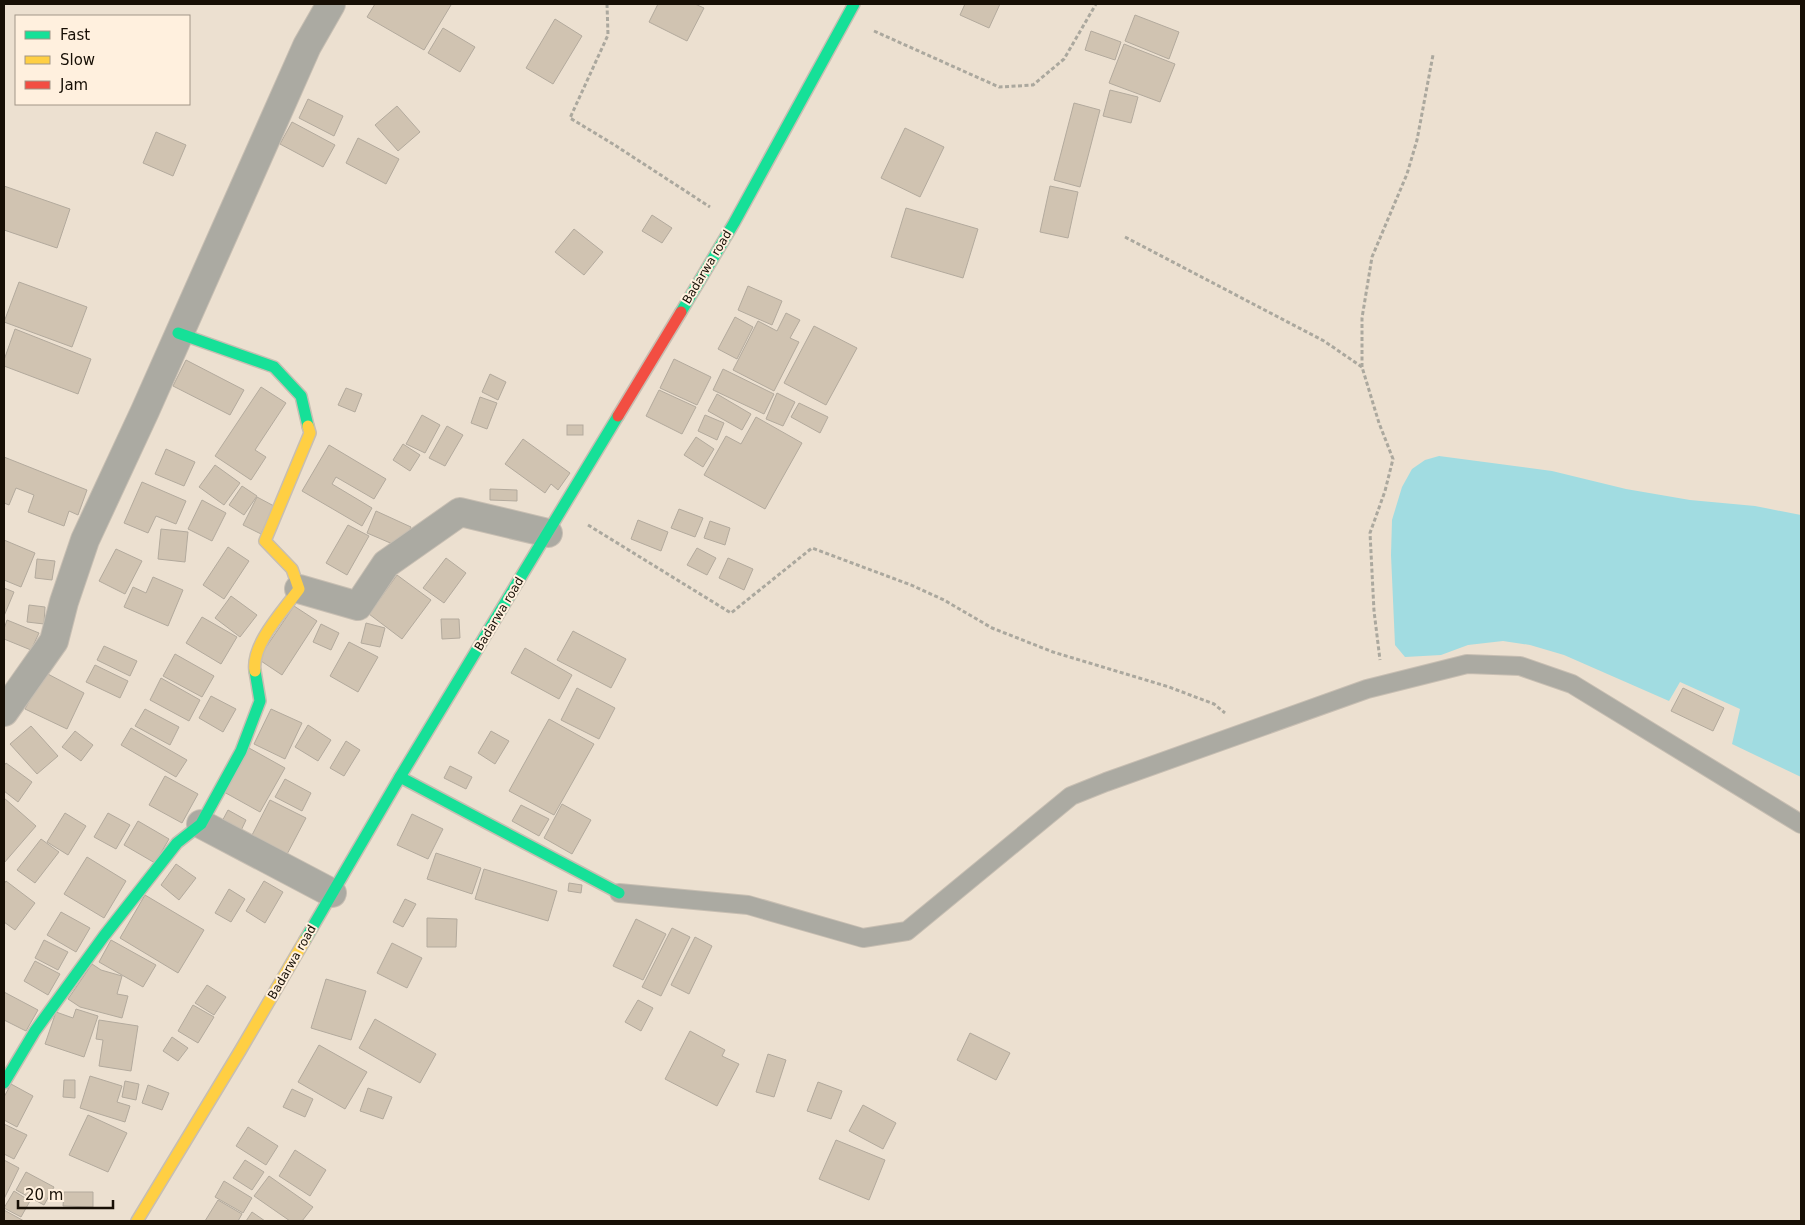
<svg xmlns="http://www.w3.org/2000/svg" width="1805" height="1225" font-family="'DejaVu Sans',sans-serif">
	<rect width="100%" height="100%" fill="#ece0d0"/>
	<!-- water -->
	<polygon fill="#a1dce1" points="1439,456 1552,471 1626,489 1690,500 1755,506 1801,515 1801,777 1732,744 1740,709 1680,682 1669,701 1564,655 1530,645 1503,641 1468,645 1441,655 1405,657 1395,645 1391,555 1392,520 1402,487 1412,469 1425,460"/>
	<!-- building -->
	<g fill="#d0c3b1" stroke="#b3aa9d">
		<polygon points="375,4 449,4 451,5 424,50 367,17"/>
		<polygon points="658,4 695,4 704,8 687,41 649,22"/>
		<polygon points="965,4 1000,4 989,28 960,15"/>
		<polygon points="1135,15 1179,32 1169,59 1125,41"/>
		<polygon points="555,19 582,36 553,84 526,68"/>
		<polygon points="443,28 475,47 460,72 428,53"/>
		<polygon points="1091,31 1121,42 1115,60 1085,50"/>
		<polygon points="1124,44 1175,64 1160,102 1109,83"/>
		<polygon points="1110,90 1138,97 1131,123 1103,116"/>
		<polygon points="308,99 343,116 334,136 299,118"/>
		<polygon points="1074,103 1100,110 1080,187 1054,180"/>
		<polygon points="397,106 420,132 398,151 375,125"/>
		<polygon points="292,122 335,145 323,167 280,144"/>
		<polygon points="905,128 944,147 920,197 881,178"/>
		<polygon points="156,132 186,145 173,176 143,163"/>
		<polygon points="358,138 399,159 386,184 346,163"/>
		<polygon points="4,186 70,209 57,248 4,230"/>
		<polygon points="1050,186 1078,192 1068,238 1040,232"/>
		<polygon points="906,208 978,229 963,278 891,257"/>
		<polygon points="652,215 672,228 662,243 642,231"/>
		<polygon points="574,229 603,252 584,275 555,252"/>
		<polygon points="19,282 87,307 72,347 4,322"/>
		<polygon points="748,286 782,301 772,325 738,310"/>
		<polygon points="786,313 800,320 790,338 799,342 774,391 733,370 758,321 777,331"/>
		<polygon points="735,317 753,327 737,359 718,349"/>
		<polygon points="814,326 857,348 826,405 784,383"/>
		<polygon points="15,329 91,359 78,394 4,366 4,360"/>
		<polygon points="674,359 711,377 697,405 660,388"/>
		<polygon points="186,360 244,390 230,415 173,386"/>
		<polygon points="723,369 774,394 764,414 713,390"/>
		<polygon points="490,374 506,382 498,400 482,392"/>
		<polygon points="261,387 286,403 255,450 266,457 251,480 215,456"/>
		<polygon points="346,388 362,394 355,412 338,405"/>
		<polygon points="659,390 696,407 682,434 646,416"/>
		<polygon points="777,393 795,402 783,426 766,419"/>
		<polygon points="717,394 751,414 742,430 708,411"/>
		<polygon points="480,397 497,403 487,429 471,423"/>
		<polygon points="799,403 828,417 820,433 791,417"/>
		<polygon points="422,415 440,425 425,453 406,444"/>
		<polygon points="705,415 724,423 717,440 698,431"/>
		<polygon points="756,417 802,443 765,509 704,475 726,436 741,444"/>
		<rect x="567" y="425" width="16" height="10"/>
		<polygon points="447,426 463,435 445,466 429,458"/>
		<polygon points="696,437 714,449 703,467 684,455"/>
		<polygon points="523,439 570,473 558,490 551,484 545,493 505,464"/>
		<polygon points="403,444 420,455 410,471 393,460"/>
		<polygon points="329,445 386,479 374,499 336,477 332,484 372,508 362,526 302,491"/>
		<polygon points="166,449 195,462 184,486 155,474"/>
		<polygon points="4,457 87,490 78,515 69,511 64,526 28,512 34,495 16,488 9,505 4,503"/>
		<polygon points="215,465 240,483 224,505 199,487"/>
		<polygon points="142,482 186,501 176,524 156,516 148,533 124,523"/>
		<polygon points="242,486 257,496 244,515 229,505"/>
		<polygon points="490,489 517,490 517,501 490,500"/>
		<polygon points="257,497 274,506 261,534 243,525"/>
		<polygon points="202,500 226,513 212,541 188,529"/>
		<polygon points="679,509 703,518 695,537 671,528"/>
		<polygon points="376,511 411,527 402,548 367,533"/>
		<polygon points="638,520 668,532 661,551 631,539"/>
		<polygon points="710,521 730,528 725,545 704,538"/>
		<polygon points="348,525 369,536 347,575 326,563"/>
		<polygon points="161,529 188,532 185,562 158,559"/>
		<polygon points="4,540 35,553 21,587 4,580"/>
		<polygon points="228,547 249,561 224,599 203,585"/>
		<polygon points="697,548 716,558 707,575 687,565"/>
		<polygon points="116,549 142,561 125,594 99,581"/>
		<polygon points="446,558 466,573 444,603 423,588"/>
		<polygon points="728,558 753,569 744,590 719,578"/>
		<polygon points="37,559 55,561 52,580 35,578"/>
		<polygon points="397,575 431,600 402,639 369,614"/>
		<polygon points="153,577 183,590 168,626 124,607 133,587 146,593"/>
		<polygon points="4,588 14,592 4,616"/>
		<polygon points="231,596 257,615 240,637 215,618"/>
		<polygon points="29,605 45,607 44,624 27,622"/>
		<polygon points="294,606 317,621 282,675 258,659"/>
		<polygon points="202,617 237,637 221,664 186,643"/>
		<polygon points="441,619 459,619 460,638 442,639"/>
		<polygon points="7,620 39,633 31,650 4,639 4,629"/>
		<polygon points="366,623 385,628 380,647 361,643"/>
		<polygon points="321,624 339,633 331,650 313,642"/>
		<polygon points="573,631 626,659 611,688 557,660"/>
		<polygon points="349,642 378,657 358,692 330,676"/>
		<polygon points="104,646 137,661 130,676 97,660"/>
		<polygon points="525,648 572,675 559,699 511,673"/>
		<polygon points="175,654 214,676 202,697 163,676"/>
		<polygon points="95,665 128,681 120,698 86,682"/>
		<polygon points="44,672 84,693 67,729 25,709"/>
		<polygon points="161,678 200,700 189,721 150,700"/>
		<polygon points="577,688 615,708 599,739 561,720"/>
		<polygon points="1683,688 1724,708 1713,731 1671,711"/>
		<polygon points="211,696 236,709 223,732 199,718"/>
		<polygon points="145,709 179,727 170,745 135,726"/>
		<polygon points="271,709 302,723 285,759 254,744"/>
		<polygon points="549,719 594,744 554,815 509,791"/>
		<polygon points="308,725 331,740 318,761 295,747"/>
		<polygon points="31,726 58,756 37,774 10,744"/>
		<polygon points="131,728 187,760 176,777 121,745"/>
		<polygon points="75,731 93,745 81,761 62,747"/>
		<polygon points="491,731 509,741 495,764 478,753"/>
		<polygon points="346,741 360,750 344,776 330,768"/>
		<polygon points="249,748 285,768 260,812 224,792"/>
		<polygon points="6,763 32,782 18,802 4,791 4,766"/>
		<polygon points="450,766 472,777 466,789 444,778"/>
		<polygon points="165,776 198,794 182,823 149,805"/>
		<polygon points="285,779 311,793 302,811 275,797"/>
		<polygon points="4,798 36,826 4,863"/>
		<polygon points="270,800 306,818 285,858 250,839"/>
		<polygon points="562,804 591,820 572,854 544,838"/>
		<polygon points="521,805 549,819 539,836 512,821"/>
		<polygon points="228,810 246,820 238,837 219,827"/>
		<polygon points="65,813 86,826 68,855 47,842"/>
		<polygon points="108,813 130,825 116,849 94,837"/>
		<polygon points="412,814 443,829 428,859 397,845"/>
		<polygon points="138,821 169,839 155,863 124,845"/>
		<polygon points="41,839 59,852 35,883 17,870"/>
		<polygon points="436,853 481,868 472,894 427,879"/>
		<polygon points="87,857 126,881 104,918 64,894"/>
		<polygon points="176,864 196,878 179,900 161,885"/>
		<polygon points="484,869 557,891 548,921 475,899"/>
		<polygon points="6,881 35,903 15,930 4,922 4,884"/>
		<polygon points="264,881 283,892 265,923 246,911"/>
		<polygon points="569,883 582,885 581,893 568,891"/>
		<polygon points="229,889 245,899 231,922 215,913"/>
		<polygon points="145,895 204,930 178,973 120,938"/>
		<polygon points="405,899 416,904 403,927 393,922"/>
		<polygon points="61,912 90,928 76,952 47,935"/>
		<polygon points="427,918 457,919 456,947 427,947"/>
		<polygon points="636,919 666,934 643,980 613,966"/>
		<polygon points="672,928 690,937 661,996 642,987"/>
		<polygon points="695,937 712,946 689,994 671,985"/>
		<polygon points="44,940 68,952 58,970 35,958"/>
		<polygon points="111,940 156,965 143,987 99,962"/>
		<polygon points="392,943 422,958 407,988 377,973"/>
		<polygon points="35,961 60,974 48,995 24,981"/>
		<polygon points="92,964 101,970 122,976 117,994 128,996 122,1018 80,1007 68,999"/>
		<polygon points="326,979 366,991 351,1040 311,1028"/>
		<polygon points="207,985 226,997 214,1015 195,1003"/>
		<polygon points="4,992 38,1010 26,1031 4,1020"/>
		<polygon points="638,1000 653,1008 641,1031 625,1022"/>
		<polygon points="193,1005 214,1017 198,1043 178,1031"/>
		<polygon points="76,1009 98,1016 84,1057 45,1044 56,1012 73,1018"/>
		<polygon points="375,1019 436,1054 420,1083 359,1048"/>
		<polygon points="99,1020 138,1026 131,1071 99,1066 103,1040 96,1039"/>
		<polygon points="690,1031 725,1050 722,1056 739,1064 717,1106 665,1079"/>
		<polygon points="970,1033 1010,1053 996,1080 957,1060"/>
		<polygon points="172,1037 188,1048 178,1061 163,1051"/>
		<polygon points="319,1045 367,1072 345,1109 298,1082"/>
		<polygon points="768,1054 786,1060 774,1097 756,1092"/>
		<polygon points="90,1076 122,1086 117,1102 130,1106 125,1122 80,1108"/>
		<polygon points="64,1080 75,1080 75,1098 63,1097"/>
		<polygon points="125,1081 139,1084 136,1100 122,1097"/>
		<polygon points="818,1082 842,1091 831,1119 807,1111"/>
		<polygon points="11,1084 33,1096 17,1127 4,1120 4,1097"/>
		<polygon points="148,1085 169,1093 162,1110 142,1103"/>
		<polygon points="368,1088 392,1097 383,1119 360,1111"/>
		<polygon points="292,1089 313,1099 305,1117 283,1107"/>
		<polygon points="863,1105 896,1123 883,1149 849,1131"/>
		<polygon points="88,1115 127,1133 108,1172 69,1155"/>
		<polygon points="4,1124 27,1135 14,1159 4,1154"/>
		<polygon points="248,1127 278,1146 266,1165 236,1146"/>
		<polygon points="836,1140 885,1160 869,1200 819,1179"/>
		<polygon points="295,1150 326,1170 310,1196 279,1176"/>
		<polygon points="4,1160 19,1168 4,1199"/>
		<polygon points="245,1160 264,1172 252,1190 233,1178"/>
		<polygon points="26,1172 54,1187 44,1205 16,1190"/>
		<polygon points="269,1176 313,1207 302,1221 290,1221 254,1196"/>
		<polygon points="224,1181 252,1198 243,1213 215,1197"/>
		<polygon points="14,1191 30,1201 21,1217 4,1208"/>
		<polygon points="64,1192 93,1192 93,1207 63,1206"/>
		<polygon points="218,1200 242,1214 238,1221 205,1221"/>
		<polygon points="4,1210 24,1221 4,1221"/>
		<polygon points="252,1212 265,1221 246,1221"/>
	</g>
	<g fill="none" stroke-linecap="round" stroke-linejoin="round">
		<defs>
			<polyline id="lane" points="619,893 748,905 863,938 907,931 1071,796 1106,782 1367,689 1467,664 1520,666 1572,684 1801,824"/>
			<g id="street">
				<polyline points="299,589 358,606 386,564 460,512 548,533"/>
				<polyline points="4,712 54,641 64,602 85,540 145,411 307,46 331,4"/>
				<polyline points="201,824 332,893"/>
			</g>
			<g id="fast">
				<polyline points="681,312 734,223 854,4"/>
				<polyline points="178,333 274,367 301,396 308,426"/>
				<polyline points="400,777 619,893"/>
				<polyline points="305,940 400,777 618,416"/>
				<polyline points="4,1083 35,1031 104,936 177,843 201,824 241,751 260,701 255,671"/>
			</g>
			<g id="slow">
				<path d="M 255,671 C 251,644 284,610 299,589 L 292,569 L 265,541 L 310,433 L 308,426"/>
				<polyline points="137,1221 240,1051 305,940"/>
			</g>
			<polyline id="jam" points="618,416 681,312"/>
		</defs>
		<!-- lane casing -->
		<use href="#lane" stroke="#c7beb2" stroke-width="20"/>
		<!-- street casing -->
		<use href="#street" stroke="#c7beb2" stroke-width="30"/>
		<!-- fast casing -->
		<use href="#fast" stroke="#c7beb2" stroke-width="14"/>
		<!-- slow casing -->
		<use href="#slow" stroke="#c7beb2" stroke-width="14"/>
		<!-- jam casing -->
		<use href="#jam" stroke="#c7beb2" stroke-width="14"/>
		<!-- path -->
		<g stroke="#aba89e" stroke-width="3" stroke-dasharray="4 2.5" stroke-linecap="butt">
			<polyline points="607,4 608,35 570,118 613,144 710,207"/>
			<polyline points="874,31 999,87 1033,85 1064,59 1096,4"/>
			<polyline points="1125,237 1324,341 1362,367 1379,423 1393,459 1385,491 1370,533 1374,611 1380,660"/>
			<polyline points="1362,367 1362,318 1372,257 1407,174 1417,140 1433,55"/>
			<polyline points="588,525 731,613 812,548 911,585 944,600 992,628 1053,652 1169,687 1214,704 1225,713"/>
		</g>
		<!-- lane -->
		<use href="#lane" stroke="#abaaa2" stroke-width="18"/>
		<!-- street -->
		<use href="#street" stroke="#abaaa2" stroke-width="28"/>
		<!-- fast -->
		<use href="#fast" stroke="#16e098" stroke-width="11"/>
		<!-- slow -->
		<use href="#slow" stroke="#ffcf43" stroke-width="11"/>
		<!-- jam -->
		<use href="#jam" stroke="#f24e42" stroke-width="11"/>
	</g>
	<g text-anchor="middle" stroke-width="4" stroke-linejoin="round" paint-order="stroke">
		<!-- street labels -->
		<g font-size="12" fill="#170f05" stroke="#fff0de">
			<text transform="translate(707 267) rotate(-59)" y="4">Badarwa road</text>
			<text transform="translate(499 614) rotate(-59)" y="4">Badarwa road</text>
			<text transform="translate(292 962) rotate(-60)" y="4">Badarwa road</text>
		</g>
	</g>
	<!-- border -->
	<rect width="1805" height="1225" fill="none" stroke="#170f05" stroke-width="10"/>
	<!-- legend -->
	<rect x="15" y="15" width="175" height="90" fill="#fff0de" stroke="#a29687"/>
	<rect x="25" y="31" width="25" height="8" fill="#16e098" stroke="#a29687"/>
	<text x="60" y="40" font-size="15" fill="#170f05">Fast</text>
	<rect x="25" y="56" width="25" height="8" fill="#ffcf43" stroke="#a29687"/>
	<text x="60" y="65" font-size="15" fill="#170f05">Slow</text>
	<rect x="25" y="81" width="25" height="8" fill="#f24e42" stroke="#a29687"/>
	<text x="60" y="90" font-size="15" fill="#170f05">Jam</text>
	<!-- scale -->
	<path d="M18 1200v8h95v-8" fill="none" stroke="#170f05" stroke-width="2.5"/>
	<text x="25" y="1200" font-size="15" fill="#170f05" stroke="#fff0de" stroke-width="4" paint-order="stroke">20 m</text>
</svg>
